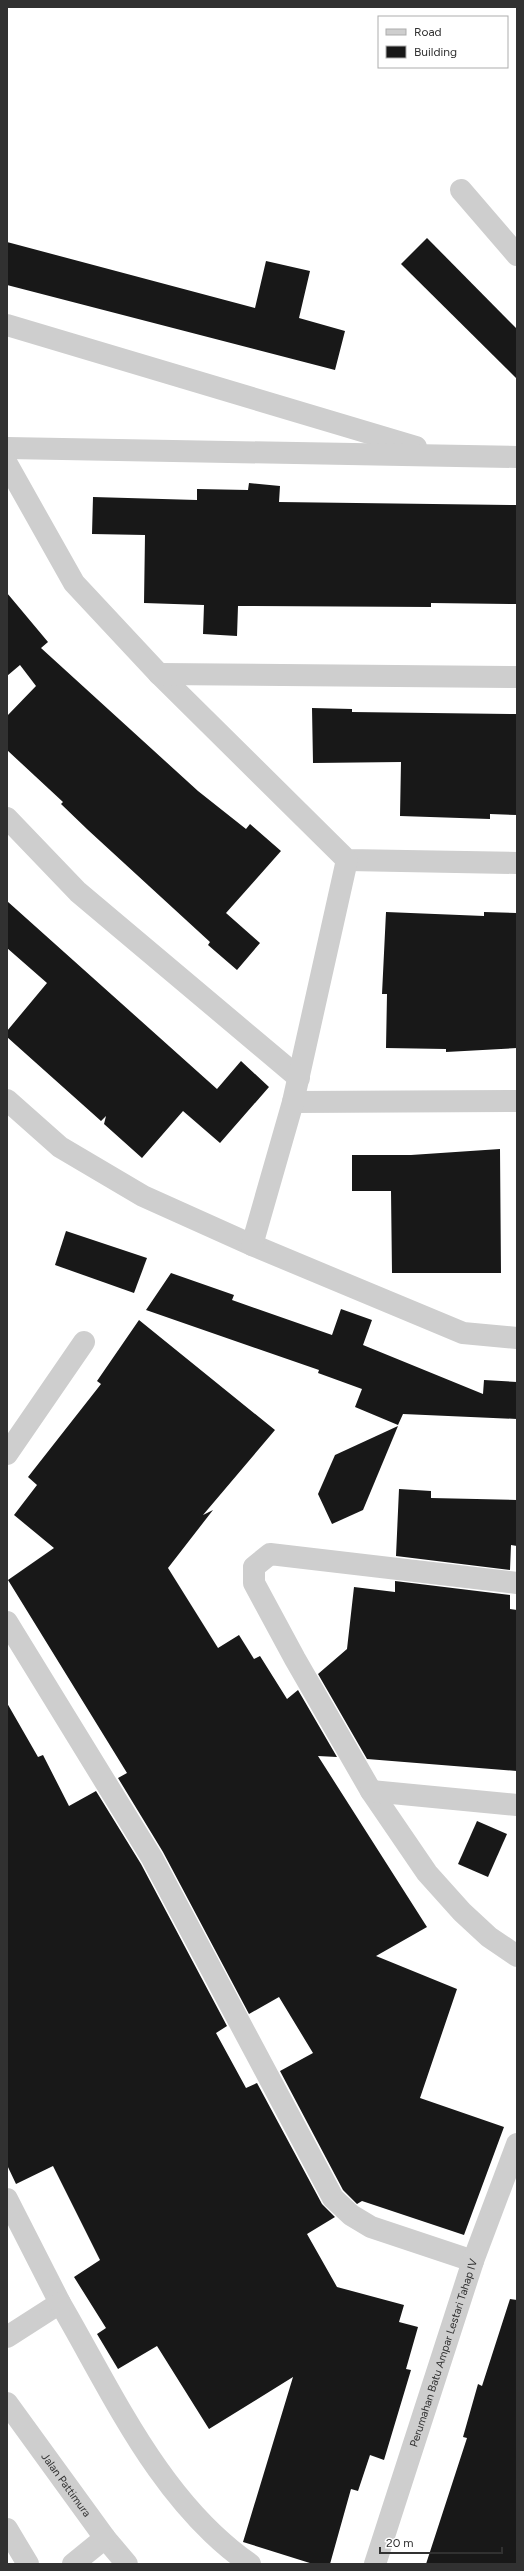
<svg xmlns="http://www.w3.org/2000/svg" width="524" height="2571" font-family="Figtree,sans-serif">
	<rect width="100%" height="100%" fill="#fff"/>
	<!-- building -->
	<g fill="#181818">
		<polygon points="427,238 517,329 517,379 401,264"/>
		<polygon points="7,242 255,308 266,261 310,271 299,318 345,331 335,370 7,285"/>
		<polygon points="249,483 280,486 279,502 517,505 517,604 431,603 431,607 238,606 237,636 203,634 204,605 144,603 145,535 92,534 93,497 197,500 197,489 248,490"/>
		<polygon points="7,593 48,642 41,648 198,791 246,829 250,824 281,851 226,913 260,943 237,970 208,945 210,942 88,830 61,804 63,802 7,750 7,716 36,686 20,665 7,676"/>
		<polygon points="312,708 352,709 352,712 517,714 517,815 490,814 490,819 400,816 401,762 313,763"/>
		<polygon points="7,901 217,1089 241,1061 269,1087 220,1143 183,1111 142,1158 104,1124 106,1116 101,1121 7,1037 7,1031 47,983 7,948"/>
		<polygon points="386,912 484,916 484,912 517,913 517,1048 446,1052 446,1049 386,1048 387,994 382,994"/>
		<polygon points="500,1149 501,1273 392,1273 391,1191 352,1191 352,1155 411,1155"/>
		<polygon points="66,1231 147,1258 134,1293 55,1265"/>
		<polygon points="171,1273 234,1295 232,1300 332,1335 341,1309 372,1320 363,1345 483,1394 484,1380 517,1382 517,1419 403,1414 398,1425 355,1407 362,1389 318,1373 319,1370 146,1310"/>
		<polygon points="139,1320 275,1430 203,1515 213,1510 168,1568 218,1648 239,1635 254,1659 260,1656 287,1699 298,1690 337,1757 318,1756 427,1927 376,1956 457,1989 420,2098 504,2127 464,2235 362,2201 357,2204 343,2190 280,2071 313,2053 279,1997 249,2014 163,1852 118,1778 127,1773 8,1580 54,1548 14,1515 37,1485 28,1477 101,1384 97,1381"/>
		<polygon points="398,1426 363,1510 332,1524 318,1494 335,1455"/>
		<polygon points="399,1489 431,1491 431,1498 517,1500 517,1546 511,1545 510,1570 396,1556"/>
		<polygon points="395,1581 510,1595 510,1609 517,1610 517,1771 367,1759 318,1674 347,1649 354,1587 395,1592"/>
		<polygon points="7,1703 38,1757 43,1755 69,1806 96,1791 141,1864 227,2026 216,2033 246,2088 257,2083 322,2204 335,2217 307,2234 337,2287 404,2305 399,2322 418,2327 406,2369 411,2370 384,2460 370,2455 358,2491 351,2489 330,2564 313,2564 243,2542 293,2377 209,2429 157,2346 118,2369 97,2334 106,2328 74,2277 100,2260 53,2166 16,2184 7,2165"/>
		<polygon points="477,1821 507,1834 488,1877 458,1864"/>
		<polygon points="510,2299 517,2300 517,2564 426,2564 467,2438 463,2437 478,2384 482,2386"/>
	</g>
	<g fill="none" stroke-linecap="round" stroke-linejoin="round">
		<!-- minor -->
		<g stroke="#cecece" stroke-width="22">
			<polyline points="461,190 517,255"/>
			<polyline points="7,325 416,447"/>
			<polyline points="7,448 517,457"/>
			<polyline points="7,464 74,583 159,674 347,860 517,863"/>
			<polyline points="159,674 517,677"/>
			<polyline points="7,818 78,892 299,1078"/>
			<polyline points="7,1100 60,1147 143,1196 252,1245 463,1333 517,1338"/>
			<polyline points="293,1102 517,1101"/>
			<polyline points="252,1245 293,1102 347,860"/>
			<polyline points="7,1454 84,1342"/>
			<polyline points="517,1583 270,1554 254,1567 254,1583 295,1659 371,1791 427,1873 462,1912 489,1937 517,1956"/>
			<polyline points="7,1622 152,1858 333,2198 351,2215 371,2227 473,2261"/>
			<polyline points="371,1791 517,1805"/>
			<polyline points="7,2199 60,2303 7,2337"/>
			<path d="M 60,2303 C 113,2394 161,2503 250,2564"/>
			<path id="s1" d="M 7,2403 L 105,2538 L 127,2564"/>
			<polyline points="7,2529 28,2564"/>
			<polyline points="73,2564 105,2538"/>
			<path id="s2" d="M 375,2564 L 473,2261 L 517,2144"/>
		</g>
	</g>
	<g text-anchor="middle" stroke-width="4" stroke-linejoin="round" paint-order="stroke">
		<!-- street labels -->
		<g font-size="11" fill="#313131" stroke="#fff">
			<text dy="4" stroke="none"><textPath href="#s2" startOffset="222">Perumahan Batu Ampar Lestari Tahap IV</textPath></text>
			<text dy="4" stroke="none"><textPath href="#s1" startOffset="101">Jalan Pattimura</textPath></text>
		</g>
	</g>
	<!-- border -->
	<rect width="524" height="2571" fill="none" stroke="#313131" stroke-width="16"/>
	<!-- legend -->
	<rect x="378" y="16" width="130" height="52" fill="#ffffff" stroke="#adadad"/>
	<rect x="386" y="29" width="20" height="6" fill="#cecece" stroke="#adadad"/>
	<text x="414" y="36" font-size="12" fill="#313131">Road</text>
	<rect x="386" y="46" width="20" height="12" fill="#181818" stroke="#adadad"/>
	<text x="414" y="56" font-size="12" fill="#313131">Building</text>
	<!-- scale -->
	<path d="M380 2547v6h122v-6" fill="none" stroke="#313131" stroke-width="2"/>
	<text x="386" y="2547" font-size="12" fill="#313131" stroke="#ffffff" stroke-width="3" paint-order="stroke">20 m</text>
</svg>
